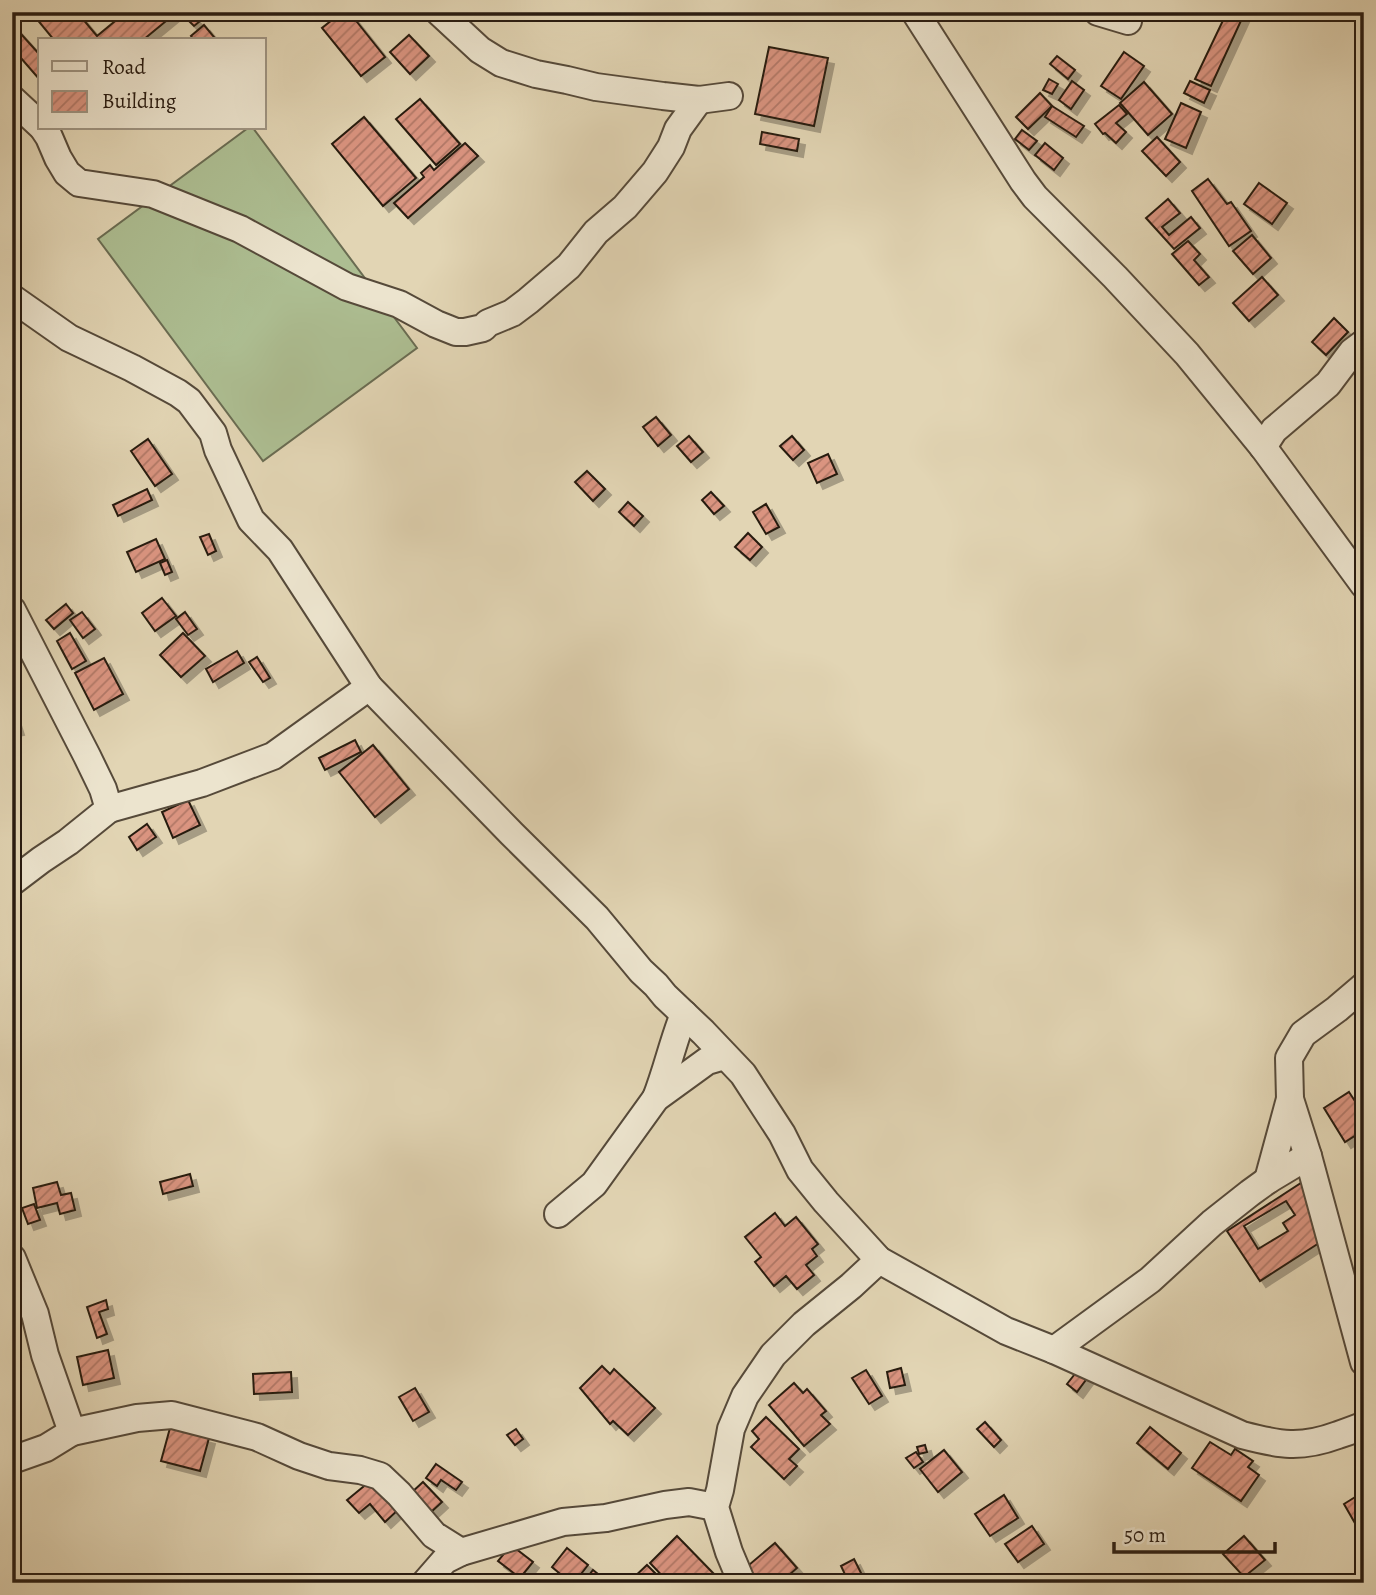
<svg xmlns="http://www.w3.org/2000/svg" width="1376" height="1595" font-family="Alegreya,serif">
	<defs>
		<pattern id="building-hatch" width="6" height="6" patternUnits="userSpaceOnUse" patternTransform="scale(1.75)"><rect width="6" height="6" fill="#da9480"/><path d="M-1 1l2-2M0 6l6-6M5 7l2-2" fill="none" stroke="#b17867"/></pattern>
		<filter id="shadow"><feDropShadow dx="6" dy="6" stdDeviation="0" flood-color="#0004"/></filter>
	</defs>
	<rect width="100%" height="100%" fill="#e2d5b4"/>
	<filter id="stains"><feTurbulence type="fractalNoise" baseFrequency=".00286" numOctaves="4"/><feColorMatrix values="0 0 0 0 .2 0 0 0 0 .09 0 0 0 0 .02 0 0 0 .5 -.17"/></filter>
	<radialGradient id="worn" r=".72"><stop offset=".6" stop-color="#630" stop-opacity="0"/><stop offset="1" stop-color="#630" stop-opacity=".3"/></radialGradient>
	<!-- pitch -->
	<polygon fill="#adbe92" stroke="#6a6c52" stroke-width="2" points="248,128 253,128 417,348 263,461 98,239"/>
	<!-- building -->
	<g fill="url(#building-hatch)" stroke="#281b11" stroke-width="2" fill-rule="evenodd" filter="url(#shadow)">
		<polygon points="31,12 77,12 97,36 126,12 177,12 143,40 54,40"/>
		<polygon points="342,12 349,12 385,57 361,76 322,28"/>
		<polygon points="1227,12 1245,12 1211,86 1195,79"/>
		<polygon points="194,17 199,22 194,26 189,21"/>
		<polygon points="12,24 40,55 40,80 14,50 12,52"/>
		<polygon points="204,25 214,37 210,40 194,40 191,36"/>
		<polygon points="409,35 429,56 410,74 390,52"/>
		<polygon points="769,47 828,58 814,126 755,114"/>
		<polygon points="1124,52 1144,66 1121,99 1101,86"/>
		<polygon points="1057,56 1075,70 1068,79 1050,64"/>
		<polygon points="1049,79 1058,84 1052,94 1043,90"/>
		<polygon points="1072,81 1084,90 1071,109 1059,100"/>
		<polygon points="1190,81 1210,90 1204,103 1184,93"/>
		<polygon points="1144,82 1172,114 1148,135 1120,103"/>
		<polygon points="1040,93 1052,106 1028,129 1016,117"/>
		<polygon points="420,99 460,144 436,165 396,119"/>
		<polygon points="1181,103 1201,112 1186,148 1165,139"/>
		<polygon points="1119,105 1127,114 1116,123 1126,132 1116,143 1105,133 1103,134 1095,124"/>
		<polygon points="1052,106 1084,126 1076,137 1045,117"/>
		<polygon points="364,117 416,178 383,206 332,144"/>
		<polygon points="1022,130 1037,141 1029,150 1015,139"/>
		<polygon points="762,132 799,139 797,151 760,144"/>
		<polygon points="1157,137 1180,162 1166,176 1142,151"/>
		<polygon points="465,143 478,156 408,218 394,203 424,177 421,173 430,165 434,170"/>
		<polygon points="1045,143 1063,158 1054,170 1035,155"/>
		<polygon points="1208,179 1227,204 1231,202 1251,231 1229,246 1192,191"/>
		<polygon points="1259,183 1287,203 1272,224 1244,204"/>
		<polygon points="1168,199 1180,213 1162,227 1169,235 1191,217 1200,228 1174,249 1146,218"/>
		<polygon points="1252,235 1271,258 1253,274 1233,251"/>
		<polygon points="1188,241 1200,254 1194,260 1209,277 1199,285 1172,254"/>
		<polygon points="1262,277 1278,295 1249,321 1233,303"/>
		<polygon points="1334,318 1348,332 1326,355 1312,342"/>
		<polygon points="656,417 671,435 658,446 643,427"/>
		<polygon points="689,436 703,452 691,462 677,446"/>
		<polygon points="792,436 804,450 793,460 780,446"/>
		<polygon points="148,439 172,474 155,486 131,451"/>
		<polygon points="828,454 837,474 817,483 808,463"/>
		<polygon points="587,471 605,489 593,501 575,482"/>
		<polygon points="147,489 152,500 118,516 113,505"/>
		<polygon points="711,492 724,506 714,514 702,500"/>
		<polygon points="628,502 643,516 634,526 619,512"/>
		<polygon points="766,504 779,527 766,534 753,512"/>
		<polygon points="748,533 762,547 750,560 735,547"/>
		<polygon points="209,534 216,551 208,555 200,537"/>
		<polygon points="156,539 165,559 136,572 127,552"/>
		<polygon points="167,560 172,572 165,575 160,563"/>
		<polygon points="162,598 176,616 155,631 142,613"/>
		<polygon points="66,604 73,613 54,629 46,620"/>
		<polygon points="82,612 95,629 83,638 70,620"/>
		<polygon points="185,612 197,629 188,635 176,619"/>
		<polygon points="70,633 86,661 72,669 57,641"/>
		<polygon points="183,633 205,656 181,677 160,655"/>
		<polygon points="237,651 244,663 213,682 206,669"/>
		<polygon points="257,657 270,678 263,682 249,662"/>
		<polygon points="104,658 123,694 94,710 75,673"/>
		<polygon points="12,710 18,729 12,730"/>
		<polygon points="355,740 361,752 325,770 319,758"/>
		<polygon points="373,745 409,789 375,817 339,772"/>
		<polygon points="188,800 200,825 173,838 162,812"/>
		<polygon points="147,824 156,837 137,850 129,837"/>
		<polygon points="1349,1092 1364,1115 1364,1130 1345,1142 1324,1108"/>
		<polygon points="190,1174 193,1186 163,1194 160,1182"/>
		<path d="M 1304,1181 L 1330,1236 L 1260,1281 L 1227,1231 ZM 1286,1201 L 1295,1215 L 1283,1223 L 1288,1231 L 1258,1249 L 1244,1226 Z"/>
		<polygon points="57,1182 61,1195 71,1193 75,1210 60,1214 57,1203 37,1208 33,1188"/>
		<polygon points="34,1204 40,1220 28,1224 22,1208"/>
		<polygon points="775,1213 785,1226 796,1217 818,1244 812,1249 817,1256 806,1265 814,1275 797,1289 786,1276 774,1286 755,1262 761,1257 745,1237"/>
		<polygon points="106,1300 108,1309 99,1312 107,1334 97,1338 87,1307"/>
		<polygon points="108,1350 114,1378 83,1385 77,1357"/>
		<polygon points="602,1366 610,1374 614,1369 655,1408 628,1435 613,1421 610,1424 580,1388"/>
		<polygon points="901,1368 905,1385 890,1388 887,1372"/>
		<polygon points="866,1370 882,1396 869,1404 852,1378"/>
		<polygon points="1078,1370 1088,1377 1077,1392 1067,1384"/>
		<polygon points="291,1372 292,1392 254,1394 253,1374"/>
		<polygon points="794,1383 803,1393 807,1389 826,1411 821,1415 830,1424 804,1446 769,1405"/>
		<polygon points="415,1388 429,1412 413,1421 399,1397"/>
		<polygon points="766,1417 799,1449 789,1459 797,1466 784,1479 751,1447 759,1439 752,1431"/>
		<polygon points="985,1422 1001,1440 994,1447 977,1429"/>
		<polygon points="1150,1427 1181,1453 1168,1469 1137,1443"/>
		<polygon points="170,1428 209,1438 200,1471 161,1461"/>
		<polygon points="516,1429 523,1439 515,1445 507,1435"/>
		<polygon points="1210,1442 1231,1455 1235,1449 1253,1461 1248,1467 1259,1475 1241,1501 1192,1468"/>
		<polygon points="925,1445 927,1452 919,1454 917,1447"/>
		<polygon points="944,1450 962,1472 938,1492 920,1469"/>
		<polygon points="916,1452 923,1462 914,1468 906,1458"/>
		<polygon points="436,1464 462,1482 456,1490 441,1480 437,1486 426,1478"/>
		<polygon points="374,1478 399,1509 385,1522 370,1504 359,1513 347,1500"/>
		<polygon points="423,1482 442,1502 430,1513 411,1493"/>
		<polygon points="1360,1494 1364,1500 1364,1539 1344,1504"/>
		<polygon points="1004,1495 1018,1518 990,1536 975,1514"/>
		<polygon points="1032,1526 1044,1544 1018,1562 1005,1544"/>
		<polygon points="677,1536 713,1573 703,1583 669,1583 650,1563"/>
		<polygon points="1244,1536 1265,1560 1244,1577 1223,1554"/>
		<polygon points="775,1543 797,1568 780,1583 754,1583 743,1570"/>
		<polygon points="511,1545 533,1562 520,1578 498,1561"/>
		<polygon points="567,1548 588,1565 574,1583 571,1583 552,1567"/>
		<polygon points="854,1559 866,1583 849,1583 841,1566"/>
		<polygon points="647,1565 658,1576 651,1583 634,1583 631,1580"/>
		<polygon points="593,1570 608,1582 608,1583 583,1583"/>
	</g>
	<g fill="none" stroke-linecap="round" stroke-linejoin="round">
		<defs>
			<g id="minor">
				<polyline points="439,12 480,50 501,63 536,74 567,80 596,87 663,96 699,100 729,96"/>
				<polyline points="915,12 1023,181 1035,197 1115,277 1187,354 1263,447 1364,585"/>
				<polyline points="1098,12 1128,21"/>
				<polyline points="12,99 40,125"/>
				<polyline points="43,128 49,137 58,158 67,173 79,183 153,194 240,229 347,287 399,304 436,324 456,332 465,332 483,328 488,323 512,313 528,301 569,266 596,232 625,207 655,172 671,147 678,129 699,100"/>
				<path d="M 12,298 L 69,338 L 132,368 L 178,393 L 189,401 L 213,433 L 218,450 L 251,520 L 280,550 L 369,687 L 512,834 L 597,918 L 641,971 L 656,985 L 665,996 L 703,1032 L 743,1074 L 782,1134 L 800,1170 L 826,1202 L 879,1260 L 1006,1331 L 1054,1350 L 1242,1435 C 1280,1445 1300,1449 1338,1435 C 1347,1432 1356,1429 1364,1425"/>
				<polyline points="1263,447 1274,430 1328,384 1352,352 1364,343"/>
				<polyline points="12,610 87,756 103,789 109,809 68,842 41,860 12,882"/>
				<polyline points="109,809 202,783 273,756 369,687"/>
				<polyline points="1364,986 1337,1009 1303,1034 1289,1058 1290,1099 1308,1156 1364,1362"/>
				<path d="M 656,1098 C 667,1070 673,1041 684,1014"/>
				<polyline points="1268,1180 1290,1099"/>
				<polyline points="558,1214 594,1184 656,1098 707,1061 724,1056"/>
				<polyline points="12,1258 35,1314 45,1355 72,1432 46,1448 12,1460"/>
				<polyline points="1054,1350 1150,1280 1212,1223 1250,1193 1268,1180 1308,1156"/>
				<polyline points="72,1432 137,1418 172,1415 257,1437 299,1456 329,1466 360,1470 380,1476 399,1494 434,1535 461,1552 563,1522 606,1518 665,1505 689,1502 715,1507"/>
				<polyline points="425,1583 445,1560 461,1552"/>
				<polyline points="742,1583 729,1552 715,1507 720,1490 731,1429 745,1396 773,1355 804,1324 851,1286 879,1260"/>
			</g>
		</defs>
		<!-- minor casing -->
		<use href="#minor" stroke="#564a3a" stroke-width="30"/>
		<!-- minor -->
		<use href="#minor" stroke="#ece4ce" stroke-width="26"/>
	</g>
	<!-- margin -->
	<rect width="1376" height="1595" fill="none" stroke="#e2d5b4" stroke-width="42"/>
	<rect x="14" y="14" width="1348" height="1567" fill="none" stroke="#281b11" stroke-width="3.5"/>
	<rect x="21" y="21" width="1334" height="1553" fill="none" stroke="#281b11" stroke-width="2"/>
	<!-- legend -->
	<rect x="38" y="38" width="228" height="91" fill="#ece4ce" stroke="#9e9482" stroke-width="2"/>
	<rect x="52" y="61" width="35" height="10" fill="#ece4ce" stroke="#9e9482" stroke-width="2"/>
	<text x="102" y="74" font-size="21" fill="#281b11">Road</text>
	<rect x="52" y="91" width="35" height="21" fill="url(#building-hatch)" stroke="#9e9482" stroke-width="2"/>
	<text x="102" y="108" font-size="21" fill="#281b11">Building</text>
	<!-- scale -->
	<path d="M1114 1542v10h161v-10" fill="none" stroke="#281b11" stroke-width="3.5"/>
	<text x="1124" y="1542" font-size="21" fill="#281b11" stroke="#ece4ce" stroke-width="5" paint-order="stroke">50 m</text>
	<rect width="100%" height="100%" filter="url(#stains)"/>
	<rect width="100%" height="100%" fill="url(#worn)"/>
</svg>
